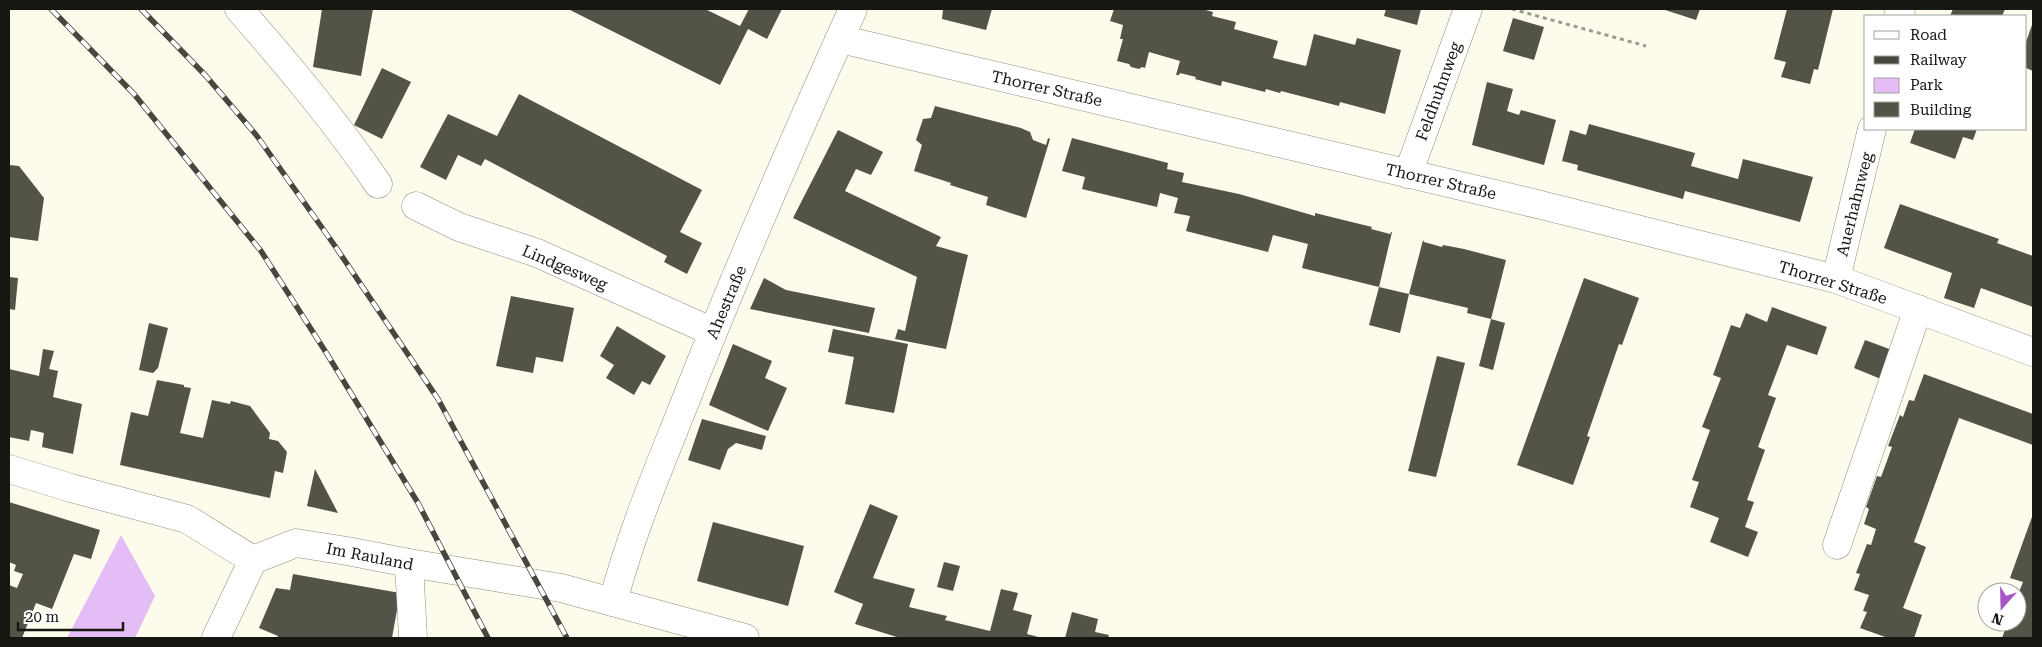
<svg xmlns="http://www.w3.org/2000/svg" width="2042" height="647" font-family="'Roboto Serif',serif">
	<rect width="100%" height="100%" fill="#fdfbec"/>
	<!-- green -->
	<polygon fill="#e4bcf6" points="121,535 155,596 135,638 67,638"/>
	<!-- building -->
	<g fill="#545347">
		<polygon points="322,9 373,9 361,76 313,67"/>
		<polygon points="568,9 705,9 740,26 749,9 782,9 767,39 748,29 720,85"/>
		<polygon points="943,9 992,9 986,30 942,19"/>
		<polygon points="1114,9 1202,9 1213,12 1212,16 1236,22 1234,29 1278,41 1273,58 1306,66 1314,34 1355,45 1357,38 1401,50 1385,114 1340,102 1339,106 1281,91 1280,93 1266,89 1265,92 1222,81 1221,86 1195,79 1196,77 1180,73 1179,75 1176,75 1180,61 1149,52 1145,68 1142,67 1139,69 1131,67 1129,64 1117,61 1123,39 1120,39 1123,25 1110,21"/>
		<polygon points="1386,9 1421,9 1417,25 1384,16"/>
		<polygon points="1662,9 1700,9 1696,20"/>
		<polygon points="1787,9 1833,9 1818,70 1814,69 1810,84 1781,77 1786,62 1774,59"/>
		<polygon points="1953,9 2005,9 2002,16 1950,16"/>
		<polygon points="1513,18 1544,27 1534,60 1503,51"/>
		<polygon points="2033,22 2033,71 2026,68 2026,42"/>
		<polygon points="382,68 411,82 382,139 354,125"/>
		<polygon points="1487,82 1513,89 1507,111 1519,115 1521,110 1556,120 1544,165 1472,145"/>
		<polygon points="519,94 702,190 680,232 702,243 687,274 664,262 667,256 485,159 481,166 458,155 446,180 420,167 448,114 497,136"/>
		<polygon points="935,106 1021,128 1030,132 1033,140 1046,145 1048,138 1050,139 1026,218 986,205 988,197 950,185 951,183 914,171 922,145 916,140 923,119 931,118"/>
		<polygon points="1589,124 1695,153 1691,166 1738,179 1743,159 1813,177 1800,222 1685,191 1683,199 1577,170 1578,165 1562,161 1570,130 1586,135"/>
		<polygon points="1915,129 1977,129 1973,140 1963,137 1955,159 1910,143"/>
		<polygon points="838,130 883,152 871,175 856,169 845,191 941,237 936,246 968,255 946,349 895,339 898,329 905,331 917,277 793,218"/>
		<polygon points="1072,138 1168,163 1167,169 1184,173 1182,182 1239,194 1315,216 1315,213 1372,227 1371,229 1390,234 1391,232 1392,232 1379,287 1302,268 1308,244 1273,235 1268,252 1186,231 1190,216 1174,213 1178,198 1160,193 1157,207 1082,189 1085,177 1062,171"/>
		<polygon points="9,165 19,166 44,198 38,241 9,237"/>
		<polygon points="1900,204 1999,239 1997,243 2033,256 2033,307 1981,288 1974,308 1944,298 1952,273 1884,248"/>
		<polygon points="1423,240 1424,242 1442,247 1443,245 1464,249 1506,260 1491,319 1467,313 1468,308 1409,294 1400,333 1369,325 1379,287 1409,294"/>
		<polygon points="9,277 18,278 15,310 9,309"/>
		<polygon points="764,278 786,290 875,308 869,333 750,309"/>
		<polygon points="1584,278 1639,298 1622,345 1619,344 1587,436 1590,437 1573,485 1517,465"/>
		<polygon points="511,296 574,308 563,362 536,357 533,373 496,366"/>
		<polygon points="1772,307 1827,327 1817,355 1787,345 1768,395 1776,398 1758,447 1765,450 1747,500 1754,502 1745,527 1758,532 1748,557 1710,542 1719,518 1690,507 1699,482 1692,480 1710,430 1702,427 1721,378 1713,375 1731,325 1740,328 1746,313 1767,322"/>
		<polygon points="1491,319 1505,323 1493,370 1479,366"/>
		<polygon points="149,323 168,328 158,368 153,373 139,370"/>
		<polygon points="617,326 666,356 650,385 642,381 634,395 606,378 614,365 600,356"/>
		<polygon points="833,329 908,344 894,413 845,404 854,357 828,352"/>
		<polygon points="1865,340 1892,350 1881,379 1854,368"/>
		<polygon points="733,344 772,361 765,378 787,388 768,431 709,405"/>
		<polygon points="43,349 54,351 49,369 58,371 53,397 82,404 73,454 42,447 44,433 31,430 29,441 9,437 9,369 39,376"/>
		<polygon points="1437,356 1465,363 1436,477 1408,471"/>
		<polygon points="1924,374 2033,414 2033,445 1959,418 1914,542 1926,547 1903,608 1922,615 1914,638 1888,638 1860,628 1867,612 1863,611 1869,595 1854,590 1860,574 1856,573 1867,544 1871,545 1876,529 1864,524 1869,509 1866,507 1877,476 1881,477 1892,447 1888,446 1900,415 1903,417 1909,400 1914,401"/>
		<polygon points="157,380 184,385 184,387 191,388 180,433 203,438 212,400 230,404 231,401 250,406 270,433 269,439 278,441 287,452 283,473 275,471 270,498 120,465 131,412 148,416"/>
		<polygon points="702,419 766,436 762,450 736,443 728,449 720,470 688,460"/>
		<polygon points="315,469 338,513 307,506"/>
		<polygon points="9,502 100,530 91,559 74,554 52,609 36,603 22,638 9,638 9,585 17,588 23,574 14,571 16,565 9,562"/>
		<polygon points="870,504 898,516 873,578 915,589 909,607 947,616 945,620 990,631 1001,589 1018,593 1013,610 1032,615 1027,634 1042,638 900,638 855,624 863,604 834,592"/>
		<polygon points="2033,514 2033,638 2002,638 2008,622 2017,622 2017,597 2023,582 2010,578"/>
		<polygon points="713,522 804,546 788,606 697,581"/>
		<polygon points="944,562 960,566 953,591 937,587"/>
		<polygon points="293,574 400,593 392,638 277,638 278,636 259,628 276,588 290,590"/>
		<polygon points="1072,612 1098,619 1095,632 1109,635 1108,638 1065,638"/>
	</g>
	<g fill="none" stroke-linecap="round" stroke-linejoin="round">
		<defs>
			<g id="minor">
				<path d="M 239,9 C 288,65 336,122 378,184"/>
				<polyline points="1898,16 1901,9"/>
				<polyline points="840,39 1541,205 1836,279 2033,352"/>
				<polyline points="1408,174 1468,9"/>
				<polyline points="416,206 459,227 537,253 713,332"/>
				<polyline points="1836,279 1872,129"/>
				<polyline points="9,469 71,488 187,519 253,560"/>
				<polyline points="1837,545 1918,309"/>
				<polyline points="253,560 296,543 347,551 409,563 561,588 745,638"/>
				<polyline points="409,563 413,638"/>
				<path d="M 613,602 C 632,529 662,461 689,392 C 740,263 796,135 853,9"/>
				<polyline points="216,638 253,560"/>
			</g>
		</defs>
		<!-- minor casing -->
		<use href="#minor" stroke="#908e81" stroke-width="29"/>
		<!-- path -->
		<polyline stroke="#9c9b90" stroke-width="3" stroke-dasharray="4 4" stroke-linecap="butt" points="1512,9 1646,46"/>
		<!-- minor -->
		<use href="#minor" stroke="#fff" stroke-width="28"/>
		<defs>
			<g id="rail">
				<polyline points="51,9 134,94 261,251 327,354 418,503 488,638"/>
				<polyline points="141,9 206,76 257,136 335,246 438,399 567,638"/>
			</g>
		</defs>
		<!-- rail casing -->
		<use href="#rail" stroke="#474740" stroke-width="5.5"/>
		<!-- rail -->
		<use href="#rail" stroke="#fff" stroke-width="4" stroke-dasharray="11" stroke-linecap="butt"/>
	</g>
	<g text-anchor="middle" stroke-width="5" stroke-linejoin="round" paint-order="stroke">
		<!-- street labels -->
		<g font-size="16" fill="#171712" stroke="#fff">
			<text transform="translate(1047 88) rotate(13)" y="6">Thorrer Straße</text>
			<text transform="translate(1438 91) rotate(-70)" y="6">Feldhuhnweg</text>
			<text transform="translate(1441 181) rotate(13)" y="6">Thorrer Straße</text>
			<text transform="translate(1854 204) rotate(-76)" y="6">Auerhahnweg</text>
			<text transform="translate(565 267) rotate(23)" y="6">Lindgesweg</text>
			<text transform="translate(1833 282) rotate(17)" y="6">Thorrer Straße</text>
			<text transform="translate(726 302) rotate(-67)" y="6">Ahestraße</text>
			<text transform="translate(370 556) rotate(11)" y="6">Im Rauland</text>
		</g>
	</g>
	<!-- border -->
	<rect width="2042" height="647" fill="none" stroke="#171712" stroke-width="20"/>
	<!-- legend -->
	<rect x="1864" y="15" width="162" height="115" fill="#ffffff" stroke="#a2a2a0"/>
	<rect x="1874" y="31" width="25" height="8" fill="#ffffff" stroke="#a2a2a0"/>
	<text x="1910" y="40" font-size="15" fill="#171712">Road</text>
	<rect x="1874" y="56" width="25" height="8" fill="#474740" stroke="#a2a2a0"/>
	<text x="1910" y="65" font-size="15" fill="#171712">Railway</text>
	<rect x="1874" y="78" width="25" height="15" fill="#e4bcf6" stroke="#a2a2a0"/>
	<text x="1910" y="90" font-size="15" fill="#171712">Park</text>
	<rect x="1874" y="102" width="25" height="15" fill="#545347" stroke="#a2a2a0"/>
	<text x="1910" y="115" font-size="15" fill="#171712">Building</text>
	<!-- north arrow -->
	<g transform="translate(2002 607) rotate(200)"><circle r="24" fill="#ffffff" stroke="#a2a2a0"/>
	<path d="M0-4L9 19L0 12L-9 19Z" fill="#a655c5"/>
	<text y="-8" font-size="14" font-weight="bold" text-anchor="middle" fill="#171712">N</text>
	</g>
	<!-- scale -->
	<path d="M18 622v8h105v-8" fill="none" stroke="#171712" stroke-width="2.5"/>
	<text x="25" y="622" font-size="15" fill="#171712" stroke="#ffffff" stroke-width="4" paint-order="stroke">20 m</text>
</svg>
